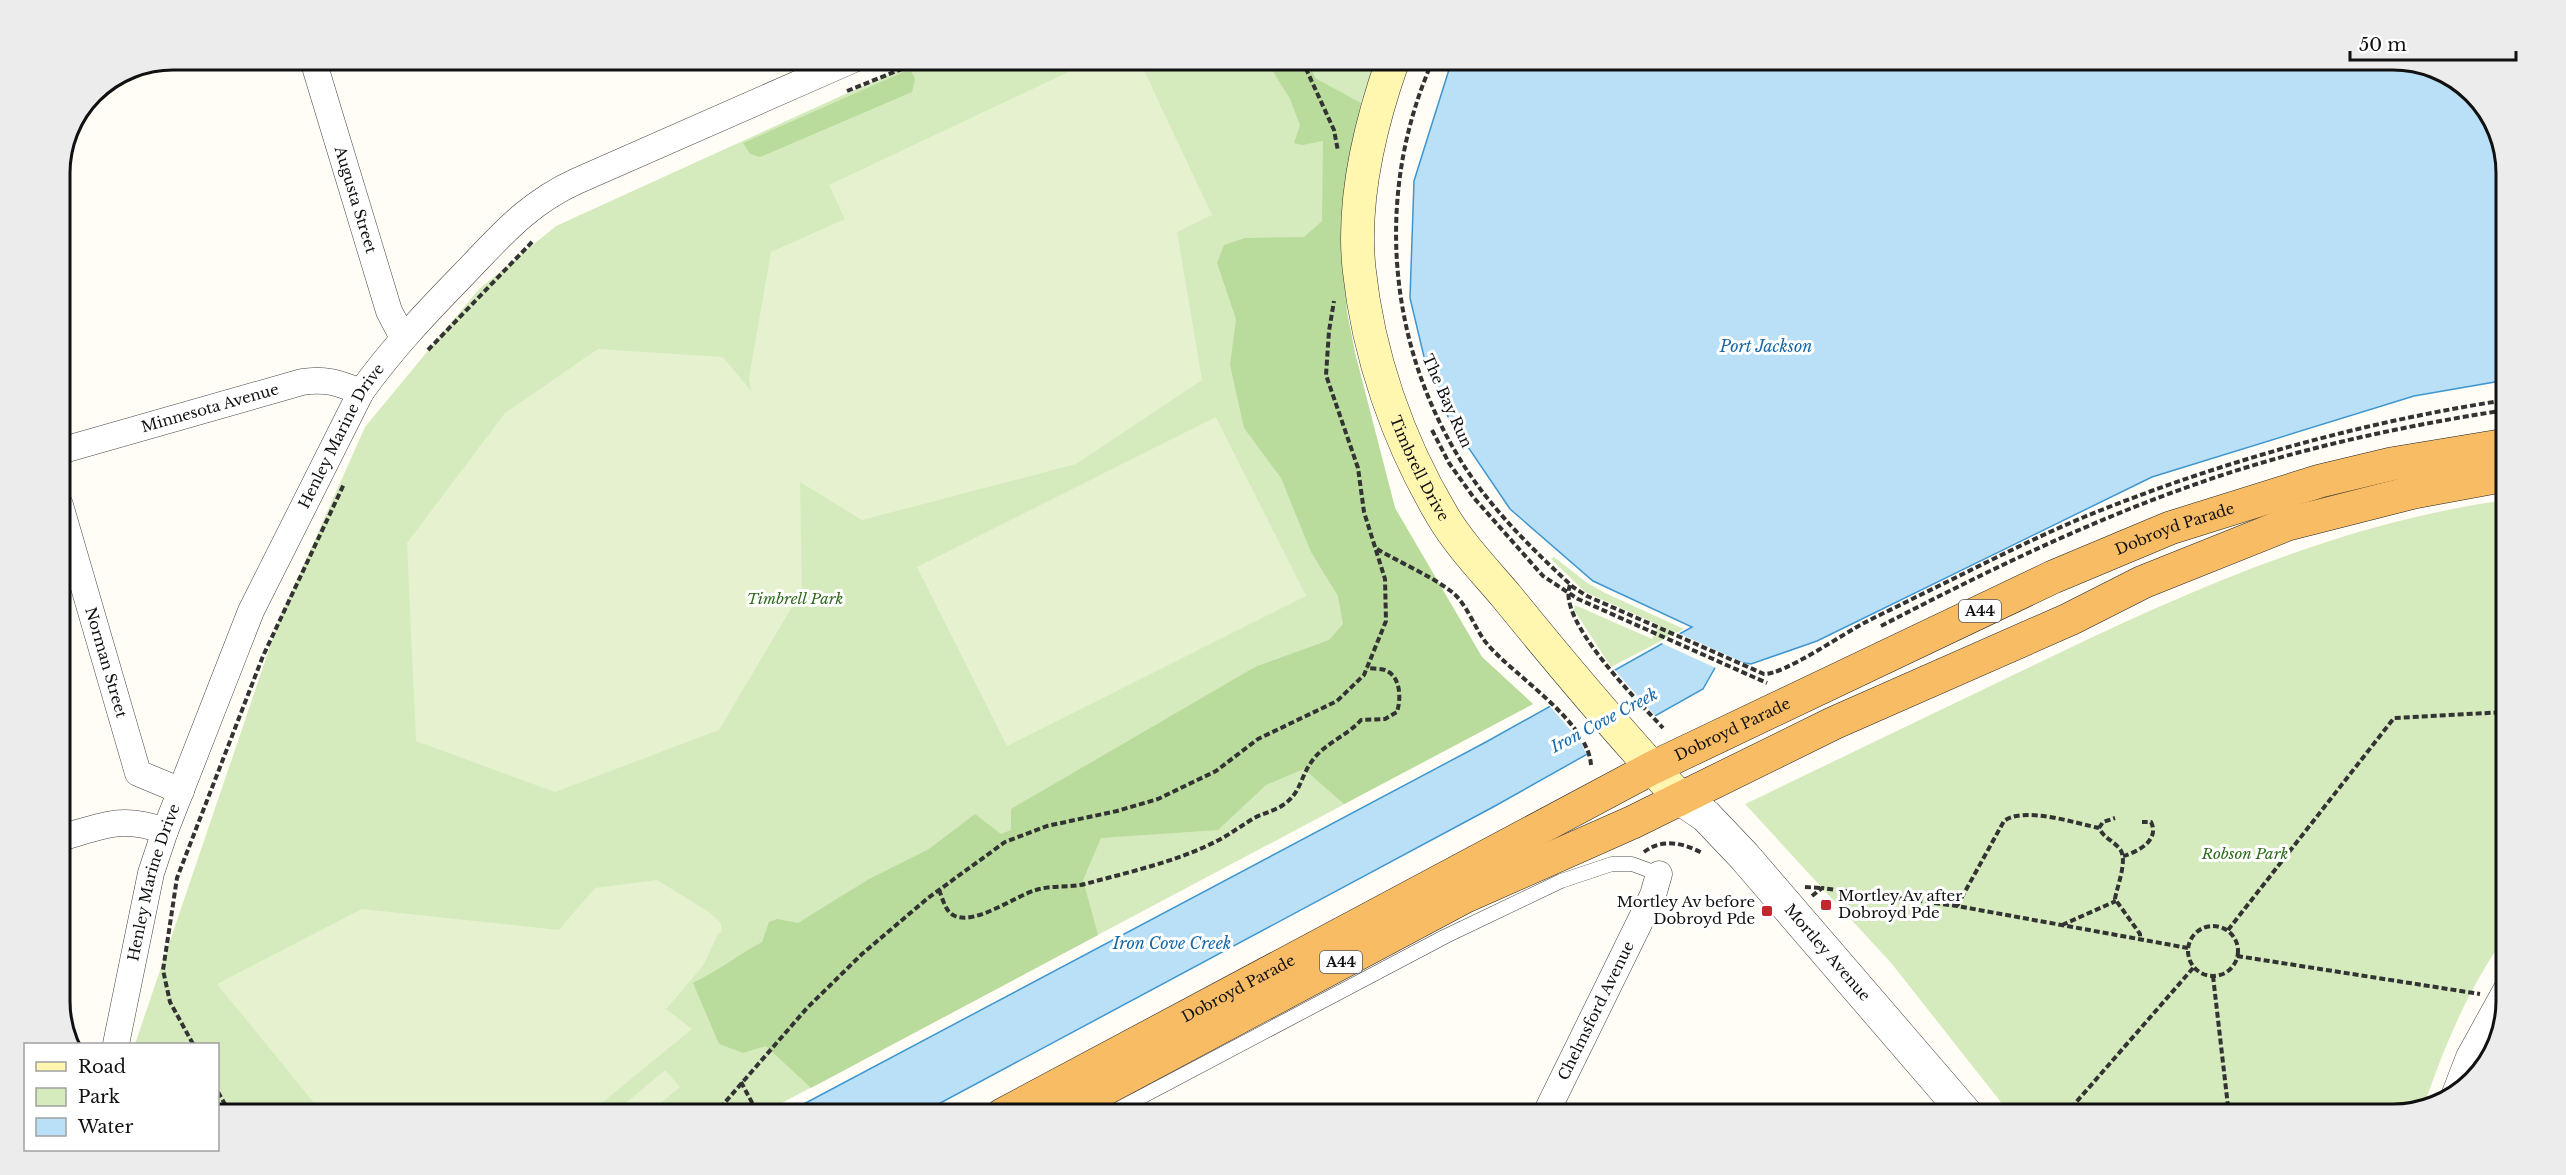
<svg xmlns="http://www.w3.org/2000/svg" width="2566" height="1175" font-family="'Libre Baskerville',serif">
	<rect width="100%" height="100%" fill="#fffdf5"/>
	<!-- green -->
	<g fill="#d5ebbd">
		<polygon points="920,60 1376,60 1361,103 1343,199 1343,267 1347,312 1355,353 1395,508 1482,657 1533,704 759,1115 218,1115 218,1044 135,1044 279,620 365,427 479,289 556,226"/>
		<path d="M 2506,500 L 2506,936 C 2468,988 2445,1045 2424,1105 L 2392,1115 L 2011,1115 L 1892,964 L 1745,804 C 1841,758 1936,712 2032,666 C 2183,593 2338,523 2506,500 Z"/>
		<polygon points="1554,557 1586,582 1605,593 1684,629 1611,667 1574,610 1575,605 1652,639 1659,625 1585,592 1551,559"/>
	</g>
	<!-- forest -->
	<g fill="#b9dc9c">
		<path d="M 1266,60 L 1308,60 L 1315,78 L 1361,103 L 1343,199 L 1343,267 L 1347,312 L 1355,353 L 1395,508 L 1482,657 L 1533,704 L 1344,804 L 1304,769 L 1266,785 L 1218,830 L 1101,838 L 1083,880 L 1098,935 L 811,1088 L 766,1046 L 743,1053 L 719,1044 L 693,983 C 718,971 738,955 762,942 L 769,922 L 777,919 L 798,923 L 869,879 L 929,849 L 975,814 L 1001,834 L 1011,830 L 1011,809 L 1255,667 L 1329,640 L 1343,624 L 1338,596 L 1311,552 L 1281,478 L 1244,428 L 1230,365 L 1236,319 L 1217,263 L 1224,245 L 1245,238 L 1304,237 L 1322,221 L 1323,141 L 1302,145 L 1294,143 L 1300,125 L 1290,99 Z"/>
		<polygon points="910,69 915,79 912,92 760,157 750,154 743,143"/>
	</g>
	<!-- pitch -->
	<g fill="#e6f2cf">
		<polygon points="1094,60 1139,60 1212,215 1177,232 1202,380 1076,464 862,520 800,482 802,590 719,730 555,792 416,741 407,543 505,413 598,349 723,357 751,391 749,378 771,252 845,219 829,185"/>
		<polygon points="1216,417 1306,596 1007,746 917,567"/>
		<polygon points="657,880 709,912 721,923 722,932 718,934 703,966 666,1009 692,1029 587,1115 324,1115 217,984 362,909 559,930 595,888"/>
		<polygon points="665,1070 680,1087 646,1115 611,1115"/>
	</g>
	<!-- water -->
	<polygon fill="#b9e0f7" stroke="#3f96cf" stroke-width="1.5" points="1452,60 2392,60 2436,69 2487,110 2506,167 2506,380 2414,396 2152,477 1817,641 1751,664 1720,659 1703,689 1495,806 918,1115 783,1115 1486,742 1692,627 1593,581 1510,509 1449,419 1425,361 1410,298 1414,181"/>
	<!-- pier -->
	<g fill="#fffdf5">
		<polygon points="1676,632 1753,667 1721,662 1718,669 1659,642"/>
		<polygon points="1613,668 1657,718 1588,757 1580,741 1548,704"/>
	</g>
	<g fill="none" stroke-linecap="round" stroke-linejoin="round">
		<defs>
			<polyline id="service" points="1107,1115 1446,936 1561,881 1612,864 1632,864 1659,874"/>
			<g id="minor">
				<path id="s1" d="M 313,60 L 389,311 L 403,338"/>
				<path id="s2" d="M 60,451 L 302,382 C 325,378 339,383 361,392"/>
				<path id="s3" d="M 60,505 L 138,773 L 181,791"/>
				<path d="M 60,838 C 103,826 121,815 165,831"/>
				<path id="s4" d="M 116,1044 L 151,873 L 165,831 L 251,611 L 361,392 C 391,350 425,314 461,277 C 499,238 526,204 577,181 L 852,60"/>
				<polyline points="2454,1096 2469,1057 2506,990"/>
				<path id="s5" d="M 1545,1115 L 1653,895 L 1659,874"/>
			</g>
			<g id="tertiary">
				<path id="s6" d="M 1681,799 L 1706,816 L 1744,856 L 1967,1115"/>
			</g>
			<g id="secondary">
				<path id="s7" d="M 1393,60 C 1370,125 1352,199 1359,268 C 1368,355 1398,441 1442,515 C 1459,544 1485,571 1507,597 C 1563,666 1620,734 1681,799"/>
			</g>
			<g id="trunk">
				<path id="s8" d="M 1002,1115 L 1652,768 L 2053,577 L 2170,528 L 2320,481 L 2391,464 L 2506,445"/>
				<polyline points="1056,1115 1464,897 1633,822 1834,723 2070,619 2143,582 2288,524 2414,492 2506,475"/>
			</g>
		</defs>
		<!-- service casing -->
		<use href="#service" stroke="#444" stroke-width="15"/>
		<!-- minor casing -->
		<use href="#minor" stroke="#444" stroke-width="27"/>
		<!-- tertiary casing -->
		<use href="#tertiary" stroke="#444" stroke-width="34"/>
		<!-- secondary casing -->
		<use href="#secondary" stroke="#333" stroke-width="34"/>
		<!-- trunk casing -->
		<use href="#trunk" stroke="#222" stroke-width="34"/>
		<!-- path -->
		<g stroke="#333" stroke-width="4" stroke-dasharray="6 3" stroke-linecap="butt">
			<polyline points="1302,60 1334,130 1338,151"/>
			<path d="M 1433,60 C 1375,190 1386,340 1461,461 C 1490,508 1533,550 1573,587 L 1587,596 L 1764,674 C 1783,675 1843,634 1864,623 C 1881,614 1899,606 1916,597 C 1972,570 2027,541 2084,517 C 2219,462 2362,422 2506,400"/>
			<polyline points="847,91 924,60"/>
			<polyline points="428,350 533,241"/>
			<polyline points="1432,430 1449,463 1474,498 1543,576 1578,599 1767,683"/>
			<path d="M 1377,549 C 1399,562 1433,577 1452,592 C 1468,605 1475,630 1488,645 C 1516,677 1588,722 1591,765"/>
			<path d="M 1570,585 C 1556,620 1639,702 1663,728"/>
			<path d="M 1881,626 C 1983,573 2087,522 2196,484 C 2295,449 2402,426 2506,410"/>
			<polyline points="2099,828 2103,822 2115,818"/>
			<path d="M 1644,852 C 1662,838 1684,843 1702,853"/>
			<path d="M 2123,856 C 2138,852 2160,840 2151,822 L 2142,822"/>
			<polyline points="1805,887 1821,888"/>
			<path d="M 939,890 C 943,899 945,912 955,916 C 976,925 1015,896 1036,890 C 1052,885 1069,888 1085,884 C 1129,872 1175,862 1215,842 C 1229,835 1241,826 1254,818 C 1264,813 1274,811 1283,805 C 1300,794 1300,779 1310,764 C 1322,744 1346,737 1361,720 L 1385,719 L 1397,712 C 1401,699 1401,678 1387,671 C 1382,668 1373,669 1367,668"/>
			<polyline points="1812,896 1822,888 1957,906 2188,948"/>
			<path d="M 1957,906 L 2004,821 C 2024,806 2075,823 2099,828 C 2104,838 2112,840 2119,848 C 2129,858 2117,886 2115,899 L 2140,934 L 2140,939"/>
			<polyline points="2062,925 2116,901"/>
			<circle cx="2213" cy="951" r="25"/>
			<polyline points="2228,930 2394,718 2506,712"/>
			<polyline points="2237,956 2480,994"/>
			<polyline points="2213,976 2229,1115"/>
			<polyline points="193,1044 170,1002 163,970 177,878 263,656 344,484"/>
			<polyline points="741,1082 756,1110"/>
			<polyline points="218,1092 231,1115"/>
			<polyline points="714,1115 807,1008 862,954 928,898 1005,842 1047,826 1117,811 1158,799 1216,771 1258,739 1337,701 1364,675 1386,621 1385,579 1364,512 1358,468 1326,375 1329,331 1334,301"/>
			<polyline points="2065,1115 2194,967"/>
		</g>
		<!-- service -->
		<use href="#service" stroke="#fff" stroke-width="14"/>
		<!-- minor -->
		<use href="#minor" stroke="#fff" stroke-width="26"/>
		<!-- tertiary -->
		<use href="#tertiary" stroke="#fff" stroke-width="33"/>
		<!-- secondary -->
		<use href="#secondary" stroke="#fff6b0" stroke-width="33"/>
		<!-- trunk -->
		<use href="#trunk" stroke="#f7bc64" stroke-width="33"/>
	</g>
	<!-- markers -->
	<g fill="#c4262e" stroke="#fff" stroke-width="2">
		<rect x="1820" y="899" width="12" height="12" rx="3"/>
		<rect x="1761" y="905" width="12" height="12" rx="3"/>
	</g>
	<g text-anchor="middle" stroke-width="6" stroke-linejoin="round" paint-order="stroke">
		<!-- shield labels -->
		<g fill="#fff" stroke="#585858" stroke-width="1.5">
			<rect x="1959" y="600" width="42" height="22" rx="4.5"/>
			<rect x="1320" y="951" width="42" height="22" rx="4.5"/>
		</g>
		<g font-size="14" font-weight="bold" fill="#111">
			<text x="1980" y="616">A44</text>
			<text x="1341" y="967">A44</text>
		</g>
		<!-- street labels -->
		<g font-size="15" fill="#111" stroke="#fff">
			<text dy="5" stroke="none"><textPath href="#s1" startOffset="146">Augusta Street</textPath></text>
			<text transform="translate(1447 401) rotate(66)" y="5">The Bay Run</text>
			<text dy="5" stroke="none"><textPath href="#s2" startOffset="156">Minnesota Avenue</textPath></text>
			<text dy="5" stroke="none"><textPath href="#s4" startOffset="652">Henley Marine Drive</textPath></text>
			<text dy="5" stroke="none"><textPath href="#s7" startOffset="423">Timbrell Drive</textPath></text>
			<text dy="5" stroke="none"><textPath href="#s8" startOffset="1312">Dobroyd Parade</textPath></text>
			<text dy="5" stroke="none"><textPath href="#s3" startOffset="164">Norman Street</textPath></text>
			<text dy="5" stroke="none"><textPath href="#s8" startOffset="826">Dobroyd Parade</textPath></text>
			<text dy="5" stroke="none"><textPath href="#s4" startOffset="166">Henley Marine Drive</textPath></text>
			<text dy="5" stroke="none"><textPath href="#s6" startOffset="213">Mortley Avenue</textPath></text>
			<text dy="5" stroke="none"><textPath href="#s8" startOffset="268">Dobroyd Parade</textPath></text>
			<text dy="5" stroke="none"><textPath href="#s5" startOffset="116">Chelmsford Avenue</textPath></text>
		</g>
		<!-- park labels -->
		<g font-size="15" font-style="italic" fill="#2f6b1f" stroke="#fff">
			<text x="795" y="604">Timbrell Park</text>
			<text x="2245" y="859">Robson Park</text>
		</g>
		<!-- poi labels -->
		<g font-size="15" fill="#111" stroke="#fff" text-anchor="start">
			<text x="1838" y="901">Mortley Av after<tspan x="1838" dy="17">Dobroyd Pde</tspan></text>
			<text x="1755" y="907" text-anchor="end">Mortley Av before<tspan x="1755" dy="17">Dobroyd Pde</tspan></text>
		</g>
		<!-- water labels -->
		<g font-size="16" font-style="italic" fill="#1768a6" stroke="#fff">
			<text x="1766" y="352">Port Jackson</text>
			<text transform="translate(1604 720) rotate(-28)" y="6">Iron Cove Creek</text>
			<text x="1172" y="949">Iron Cove Creek</text>
		</g>
	</g>
	<!-- crop -->
	<path d="M0 0H2566V1175H0ZM173 70H2393A103 103 0 0 1 2496 173V1001A103 103 0 0 1 2393 1104H173A103 103 0 0 1 70 1001V173A103 103 0 0 1 173 70Z" fill="#ececec" fill-rule="evenodd"/>
	<path fill="none" stroke="#111" stroke-width="3" d="M173 70H2393A103 103 0 0 1 2496 173V1001A103 103 0 0 1 2393 1104H173A103 103 0 0 1 70 1001V173A103 103 0 0 1 173 70Z"/>
	<!-- legend -->
	<rect x="24" y="1043" width="195" height="108" fill="#ffffff" stroke="#a0a0a0" stroke-width="1.5"/>
	<rect x="36" y="1062" width="30" height="9" fill="#fff6b0" stroke="#a0a0a0" stroke-width="1.5"/>
	<text x="78" y="1073" font-size="18" fill="#111111">Road</text>
	<rect x="36" y="1088" width="30" height="18" fill="#d5ebbd" stroke="#a0a0a0" stroke-width="1.5"/>
	<text x="78" y="1103" font-size="18" fill="#111111">Park</text>
	<rect x="36" y="1118" width="30" height="18" fill="#b9e0f7" stroke="#a0a0a0" stroke-width="1.5"/>
	<text x="78" y="1133" font-size="18" fill="#111111">Water</text>
	<!-- scale -->
	<path d="M2350 51v9h166v-9" fill="none" stroke="#111111" stroke-width="3"/>
	<text x="2359" y="51" font-size="18" fill="#111111" stroke="#ffffff" stroke-width="4.5" paint-order="stroke">50 m</text>
</svg>
